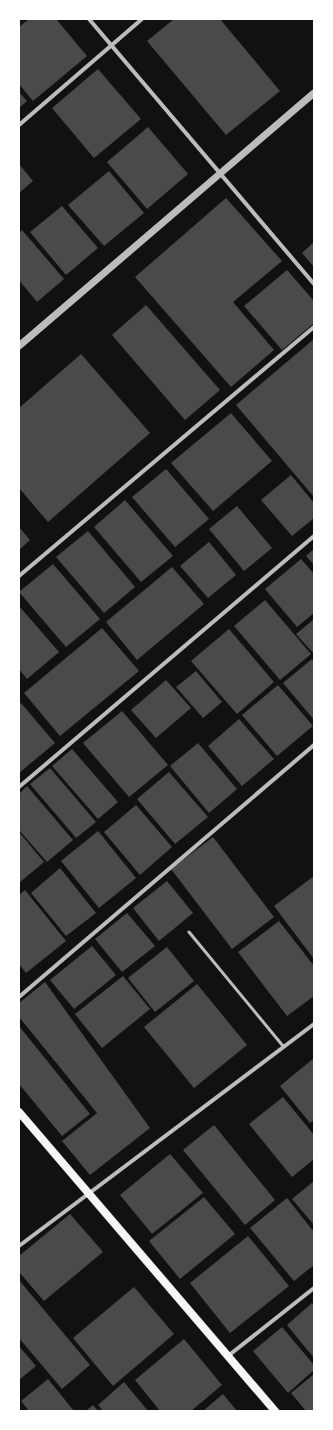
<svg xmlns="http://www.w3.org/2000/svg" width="333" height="1430" font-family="'Fira Sans',sans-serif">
	<rect width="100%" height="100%" fill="#111"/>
	<!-- building -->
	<g fill="#4a4a4a">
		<polygon points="29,19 56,19 87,56 33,101 19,84 19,27"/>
		<polygon points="174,19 220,19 280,91 226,135 147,41"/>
		<polygon points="98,69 141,119 94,158 52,108"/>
		<polygon points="19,92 27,101 19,108"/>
		<polygon points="148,127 188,174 147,209 107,162"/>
		<polygon points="19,164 33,181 19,193"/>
		<polygon points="109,171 144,213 104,246 68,205"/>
		<polygon points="226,198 282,261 233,302 274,350 231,387 135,277"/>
		<polygon points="62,206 98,248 66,275 30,232"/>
		<polygon points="22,230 64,279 37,302 19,280 19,233"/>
		<polygon points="314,242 314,267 302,253"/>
		<polygon points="287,270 314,301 314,323 282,350 244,306"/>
		<polygon points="146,305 220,390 185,420 112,335"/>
		<polygon points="314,339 314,497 236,405"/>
		<polygon points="81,354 150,433 48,522 19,488 19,408"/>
		<polygon points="231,413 272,461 213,511 171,463"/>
		<polygon points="166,469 209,519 175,547 132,497"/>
		<polygon points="291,475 314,503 314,518 292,536 261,500"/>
		<polygon points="125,500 173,556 141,582 94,527"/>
		<polygon points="237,506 272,548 244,571 209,529"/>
		<polygon points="19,527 30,540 19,550"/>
		<polygon points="88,531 135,587 104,613 56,557"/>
		<polygon points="209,542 236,575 208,598 180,566"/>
		<polygon points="314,549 314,565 306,556"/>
		<polygon points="301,559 314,574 314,613 297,627 265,589"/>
		<polygon points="53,564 100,619 66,647 19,592"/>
		<polygon points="172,567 204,604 137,660 106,622"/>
		<polygon points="265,600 311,654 280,680 234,626"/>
		<polygon points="19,606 59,652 27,679 19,669"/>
		<polygon points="314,619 314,654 296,634"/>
		<polygon points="102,628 139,671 60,736 24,693"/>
		<polygon points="229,629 274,682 237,714 191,661"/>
		<polygon points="312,659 314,662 314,720 283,683"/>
		<polygon points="196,671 222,702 203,718 176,687"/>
		<polygon points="166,680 191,708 156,738 131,710"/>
		<polygon points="278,685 313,726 277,756 242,715"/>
		<polygon points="21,703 55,743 19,773 19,705"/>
		<polygon points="122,711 168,765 129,797 83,743"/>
		<polygon points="239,719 274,759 242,786 208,746"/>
		<polygon points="198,743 237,789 209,813 170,766"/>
		<polygon points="72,749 118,802 98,819 52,766"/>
		<polygon points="50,768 96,822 76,838 30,784"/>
		<polygon points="169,772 208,817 175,844 137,799"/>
		<polygon points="27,786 73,840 47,862 19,830 19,794"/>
		<polygon points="136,805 172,847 140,875 104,832"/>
		<polygon points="98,831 136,878 99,908 61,861"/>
		<polygon points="19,832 44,862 19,883"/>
		<polygon points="213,837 274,917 232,949 171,869"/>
		<polygon points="60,868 96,913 66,936 31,893"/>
		<polygon points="314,876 314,959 274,906"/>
		<polygon points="167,881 193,913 159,941 133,908"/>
		<polygon points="25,890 66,941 26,973 19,964 19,895"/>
		<polygon points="127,913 155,946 122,972 95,939"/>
		<polygon points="279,921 314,966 314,996 287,1016 238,952"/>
		<polygon points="92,946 116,975 74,1009 50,980"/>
		<polygon points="167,947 194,981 155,1012 128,978"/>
		<polygon points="123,976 150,1009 102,1048 75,1014"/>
		<polygon points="45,982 150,1128 90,1175 62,1141 97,1113 19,1017 19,1003"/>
		<polygon points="197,984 247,1045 194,1088 144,1027"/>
		<polygon points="19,1026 90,1114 62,1136 19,1084"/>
		<polygon points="314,1058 314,1120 310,1123 280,1086"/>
		<polygon points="283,1097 314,1135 314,1159 292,1177 249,1124"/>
		<polygon points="214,1125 275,1200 245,1225 183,1150"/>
		<polygon points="170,1154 203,1193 152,1234 120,1195"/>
		<polygon points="314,1181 314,1225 292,1199"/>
		<polygon points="204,1197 235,1234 180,1279 149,1241"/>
		<polygon points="287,1198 314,1232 314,1265 294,1281 250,1228"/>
		<polygon points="70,1214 103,1252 44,1301 19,1272 19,1256"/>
		<polygon points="248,1236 289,1286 230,1333 190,1283"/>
		<polygon points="19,1280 90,1365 62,1389 19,1338"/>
		<polygon points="134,1287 174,1334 113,1386 73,1338"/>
		<polygon points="312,1303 314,1305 314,1358 287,1325"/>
		<polygon points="282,1327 314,1365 314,1370 288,1393 253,1351"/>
		<polygon points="184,1339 222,1385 191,1411 160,1411 135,1380"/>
		<polygon points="19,1346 36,1366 19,1380"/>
		<polygon points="314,1374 314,1411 306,1411 291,1393"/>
		<polygon points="48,1379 74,1411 29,1411 21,1401"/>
		<polygon points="124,1382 148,1411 103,1411 98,1405"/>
		<polygon points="223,1394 237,1411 203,1411"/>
		<polygon points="93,1405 98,1411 86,1411"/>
	</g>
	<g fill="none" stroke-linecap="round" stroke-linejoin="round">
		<!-- service -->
		<polyline stroke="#bcbcbc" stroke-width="3" points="189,932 283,1046"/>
		<!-- minor -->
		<g stroke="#bcbcbc" stroke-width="4">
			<polyline points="89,19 314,284"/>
			<polyline points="19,125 142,19"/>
			<polyline points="19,576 314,327"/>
			<polyline points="19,787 314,536"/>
			<polyline points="19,997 314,745"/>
			<polyline points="19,1246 314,1024"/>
			<polyline points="228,1356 314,1288"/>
		</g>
		<!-- tertiary -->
		<polyline stroke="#bcbcbc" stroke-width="7" points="19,346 314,93"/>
		<!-- secondary -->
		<polyline stroke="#f5f5f5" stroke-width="8" points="19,1112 275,1411"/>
	</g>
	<!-- border -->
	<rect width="333" height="1430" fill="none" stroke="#ffffff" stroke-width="40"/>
</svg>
